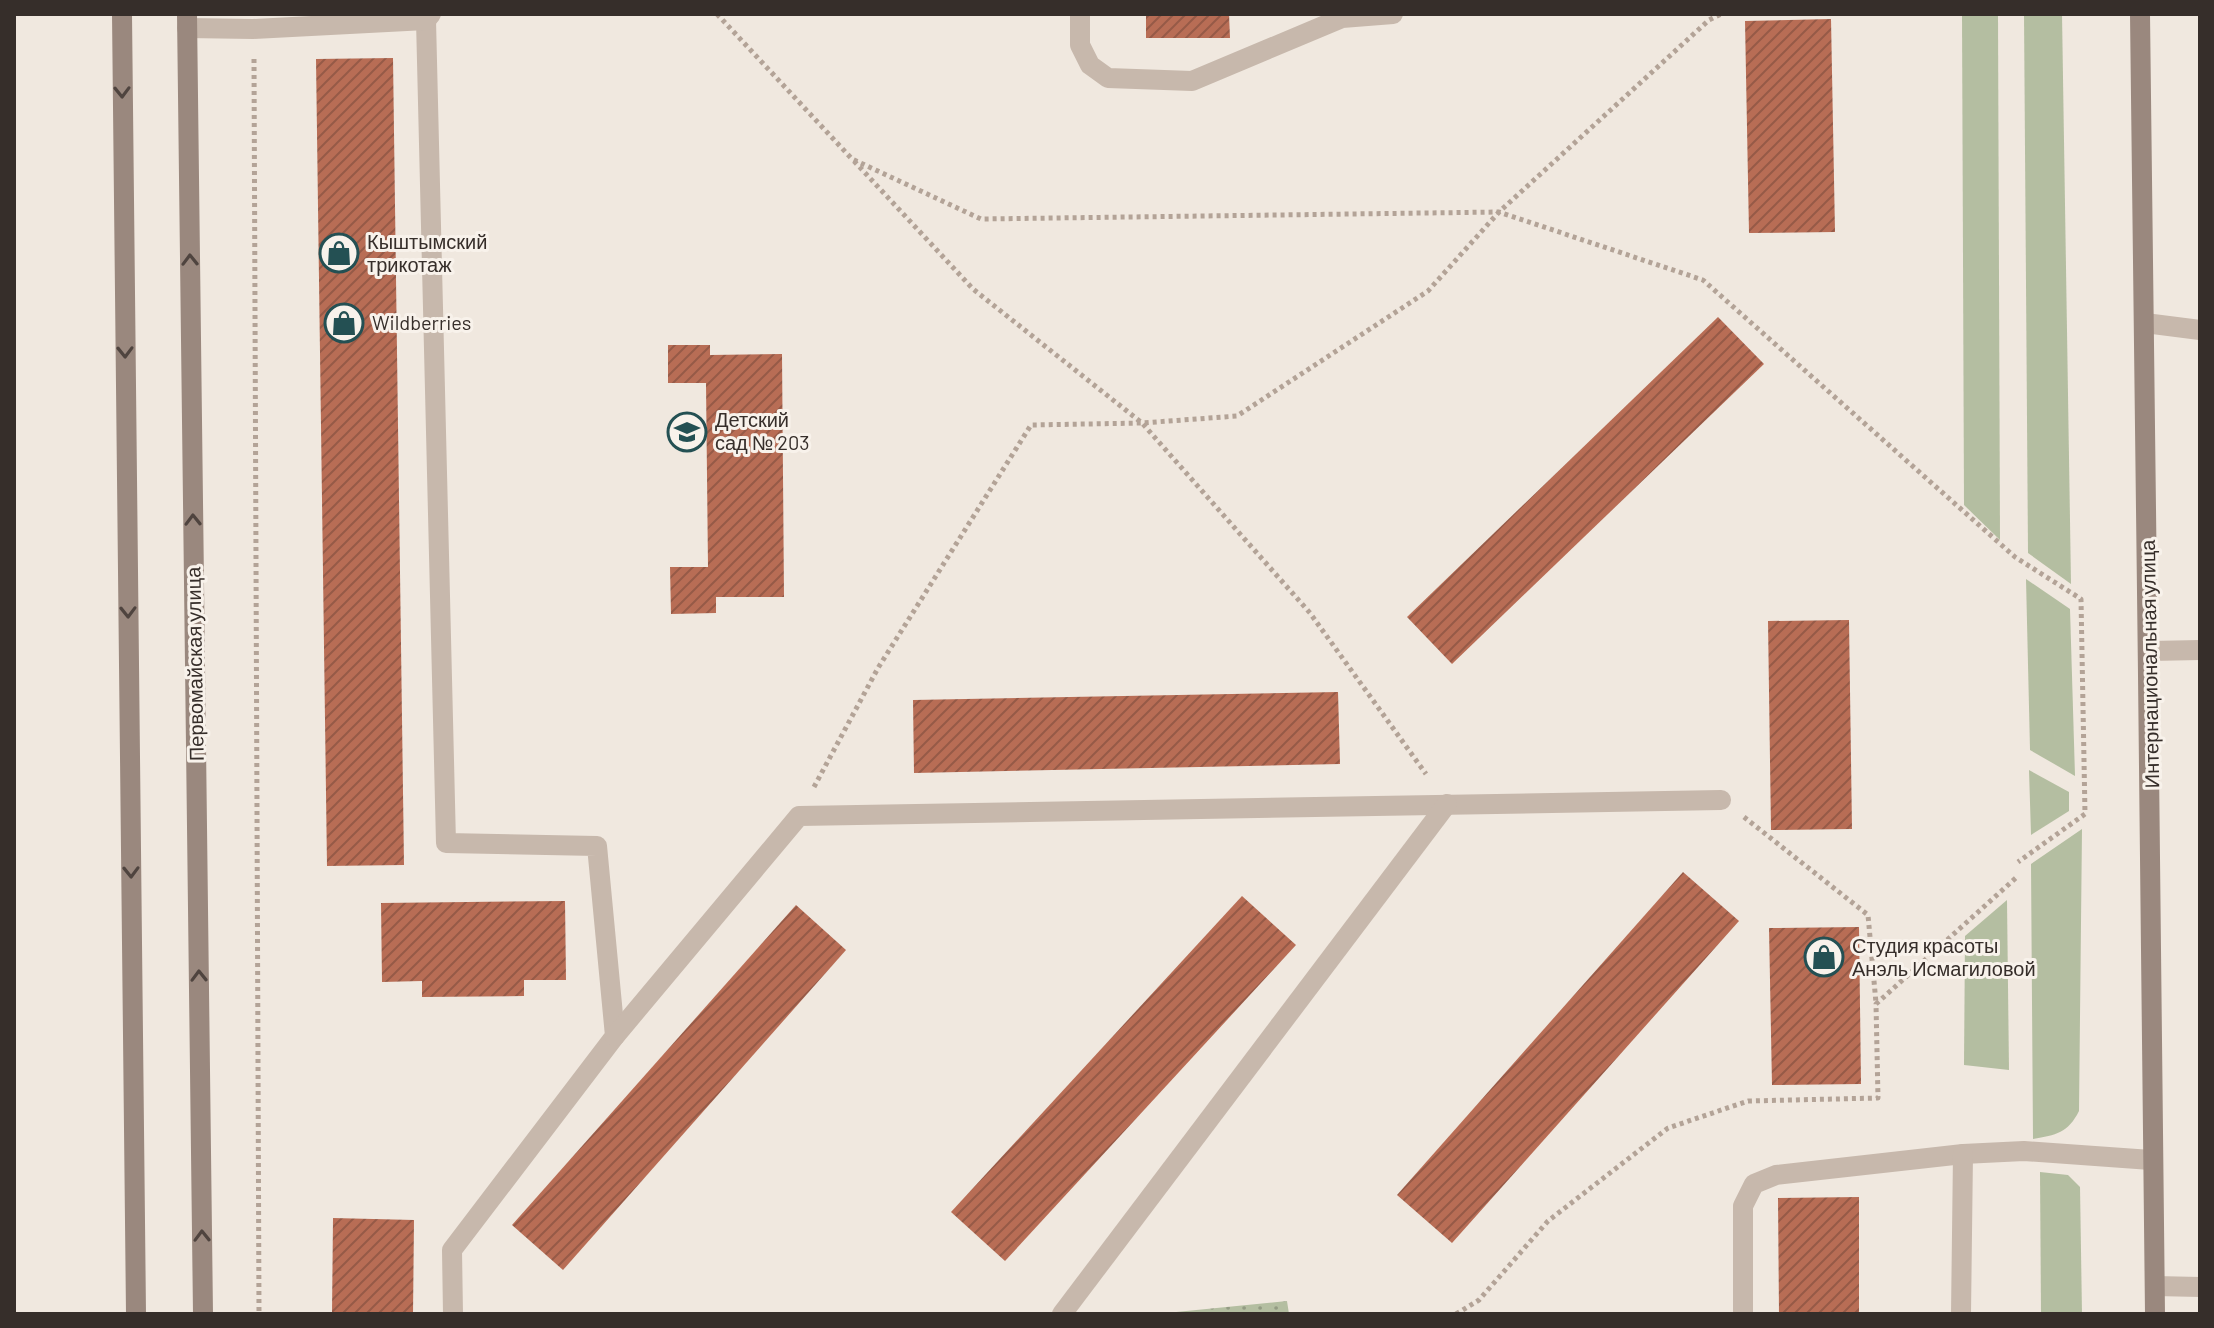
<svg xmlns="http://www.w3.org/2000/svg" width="2214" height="1328" font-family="Barlow,sans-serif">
	<defs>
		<pattern id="park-dots" width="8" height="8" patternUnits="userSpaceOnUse" patternTransform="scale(2)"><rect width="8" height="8" fill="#b4bea1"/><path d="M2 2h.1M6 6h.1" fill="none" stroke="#939b83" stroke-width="1.8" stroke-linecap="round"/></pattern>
		<pattern id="building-hatch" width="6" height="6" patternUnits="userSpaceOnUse" patternTransform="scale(2)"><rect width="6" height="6" fill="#b86d55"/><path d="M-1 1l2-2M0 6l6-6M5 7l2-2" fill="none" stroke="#965a47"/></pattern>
	</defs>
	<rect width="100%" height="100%" fill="#f0e8df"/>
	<!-- grass -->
	<g fill="#b4bea1">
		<polygon points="1962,14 1998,14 2000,540 1964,505"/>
		<polygon points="2024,14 2062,14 2071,584 2028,553"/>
		<polygon points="2026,579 2070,609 2075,776 2030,750"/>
		<polygon points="2029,770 2069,792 2069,811 2031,835"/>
		<path d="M 2082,829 L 2079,1111 C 2068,1133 2056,1135 2033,1139 L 2031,864 Z"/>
		<polygon points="2007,900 2009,1070 1964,1065 1965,936"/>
		<polygon points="2040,1172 2068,1175 2080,1187 2082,1314 2041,1314"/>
	</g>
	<!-- park -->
	<polygon fill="url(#park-dots)" points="1287,1301 1289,1314 1167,1314 1166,1313"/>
	<!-- building -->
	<g fill="url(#building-hatch)">
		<polygon points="1146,14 1229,14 1230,38 1146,38"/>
		<polygon points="1831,19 1835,232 1749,233 1745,21"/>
		<polygon points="393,58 404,865 327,866 316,59"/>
		<polygon points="1718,317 1764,364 1452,664 1407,617"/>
		<polygon points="668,345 710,345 710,355 782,354 784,597 716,597 716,613 671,614 670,567 708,567 706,383 668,383"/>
		<polygon points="1849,620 1852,829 1771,830 1768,621"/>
		<polygon points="1338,692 1340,764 914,773 913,700"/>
		<polygon points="1683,872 1739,921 1452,1243 1397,1195"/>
		<polygon points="1242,896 1296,945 1005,1261 951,1212"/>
		<polygon points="565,901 566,980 524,980 524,996 422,997 422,981 382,982 381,903"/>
		<polygon points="796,905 846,950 563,1270 512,1225"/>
		<polygon points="1859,927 1861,1084 1772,1085 1769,928"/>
		<polygon points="1859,1197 1859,1314 1779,1314 1778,1198"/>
		<polygon points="333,1218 414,1220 413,1314 332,1314"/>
	</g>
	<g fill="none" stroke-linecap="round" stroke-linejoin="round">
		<!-- path -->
		<g stroke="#b3a397" stroke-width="5" stroke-dasharray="4 4" stroke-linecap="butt">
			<polyline points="717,14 852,159 981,219 1499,212 1703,280 2015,557 2081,599 2085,814 2018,862"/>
			<polyline points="254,59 259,1314"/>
			<polyline points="854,161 973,289 1142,423 1310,613 1426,774"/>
			<polyline points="814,787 878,668 1031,425 1142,423 1237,416 1428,291 1499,212 1709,20 1721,14"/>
			<polyline points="1744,817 1868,915 1876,1003"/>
			<polyline points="1456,1314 1479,1300 1548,1221 1668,1128 1748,1101 1878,1098 1876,1004 2018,876"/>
		</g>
		<!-- lane -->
		<g stroke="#c7b8ac" stroke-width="20">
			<polyline points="1080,14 1080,45 1090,65 1108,78 1192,81 1342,18 1393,14"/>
			<polyline points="426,20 446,843 597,846 615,1036 452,1250 453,1314"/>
			<polyline points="187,28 253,29 426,20 431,14"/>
			<polyline points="2145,323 2200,330"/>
			<polyline points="2151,651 2200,650"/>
			<polyline points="615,1036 799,816 1721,800"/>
			<polyline points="2155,1286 2200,1287"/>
			<polyline points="1062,1314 1447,804"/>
			<polyline points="1743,1314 1743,1206 1754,1184 1776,1175 1963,1154 2024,1151 2151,1160"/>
			<polyline points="1961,1314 1963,1154"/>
		</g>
		<!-- secondary -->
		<g stroke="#9a887e" stroke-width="20">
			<polyline points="122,14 136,1314"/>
			<polyline points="187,14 203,1314"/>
			<path d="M 2140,14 C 2146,447 2150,881 2155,1314"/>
		</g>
	</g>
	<!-- one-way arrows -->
	<defs><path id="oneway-chevron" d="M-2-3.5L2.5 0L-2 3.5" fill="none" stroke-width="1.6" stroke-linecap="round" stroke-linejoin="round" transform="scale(2)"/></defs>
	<g stroke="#4f443f">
		<use href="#oneway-chevron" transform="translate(122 92) rotate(89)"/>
		<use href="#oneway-chevron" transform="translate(190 260) rotate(-91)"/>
		<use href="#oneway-chevron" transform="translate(125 352) rotate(89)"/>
		<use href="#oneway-chevron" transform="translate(193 520) rotate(-91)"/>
		<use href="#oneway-chevron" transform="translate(128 612) rotate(89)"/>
		<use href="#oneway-chevron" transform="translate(131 872) rotate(89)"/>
		<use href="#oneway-chevron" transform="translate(199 976) rotate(-91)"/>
		<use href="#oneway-chevron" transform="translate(202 1236) rotate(-91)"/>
	</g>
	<!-- icons -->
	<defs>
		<symbol id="shop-ring" viewBox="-11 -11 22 22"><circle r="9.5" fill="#f8f2eb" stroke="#245053" stroke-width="1.5"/><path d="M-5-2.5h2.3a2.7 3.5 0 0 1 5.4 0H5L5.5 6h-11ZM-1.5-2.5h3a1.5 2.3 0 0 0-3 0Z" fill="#245053"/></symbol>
		<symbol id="school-ring" viewBox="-11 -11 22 22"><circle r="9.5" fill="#f8f2eb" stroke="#245053" stroke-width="1.5"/><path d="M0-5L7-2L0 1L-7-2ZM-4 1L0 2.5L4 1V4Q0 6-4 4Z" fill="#245053"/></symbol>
	</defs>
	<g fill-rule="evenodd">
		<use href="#shop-ring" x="317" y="231" width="44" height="44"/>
		<use href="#shop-ring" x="322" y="301" width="44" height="44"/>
		<use href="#school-ring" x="665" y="410" width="44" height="44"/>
		<use href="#shop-ring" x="1802" y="935" width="44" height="44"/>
	</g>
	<g text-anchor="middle" stroke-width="6" stroke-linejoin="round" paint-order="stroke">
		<!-- poi labels -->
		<g font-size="20" fill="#362e2a" stroke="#f8f2eb" text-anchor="start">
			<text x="367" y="249">Кыштымский<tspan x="367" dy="23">трикотаж</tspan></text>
			<text x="372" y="330">Wildberries</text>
			<text x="715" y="427">Детский<tspan x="715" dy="23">сад № 203</tspan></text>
			<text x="1852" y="953">Студия красоты<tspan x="1852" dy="23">Анэль Исмагиловой</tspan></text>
		</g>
		<!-- street labels -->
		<g font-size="20" fill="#362e2a" stroke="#f8f2eb">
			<text transform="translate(195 664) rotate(-91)" y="7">Первомайская улица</text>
			<text transform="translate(2150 664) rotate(-91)" y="7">Интернациональная улица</text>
		</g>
	</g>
	<!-- border -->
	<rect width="2214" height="1328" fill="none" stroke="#362e2a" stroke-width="32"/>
</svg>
